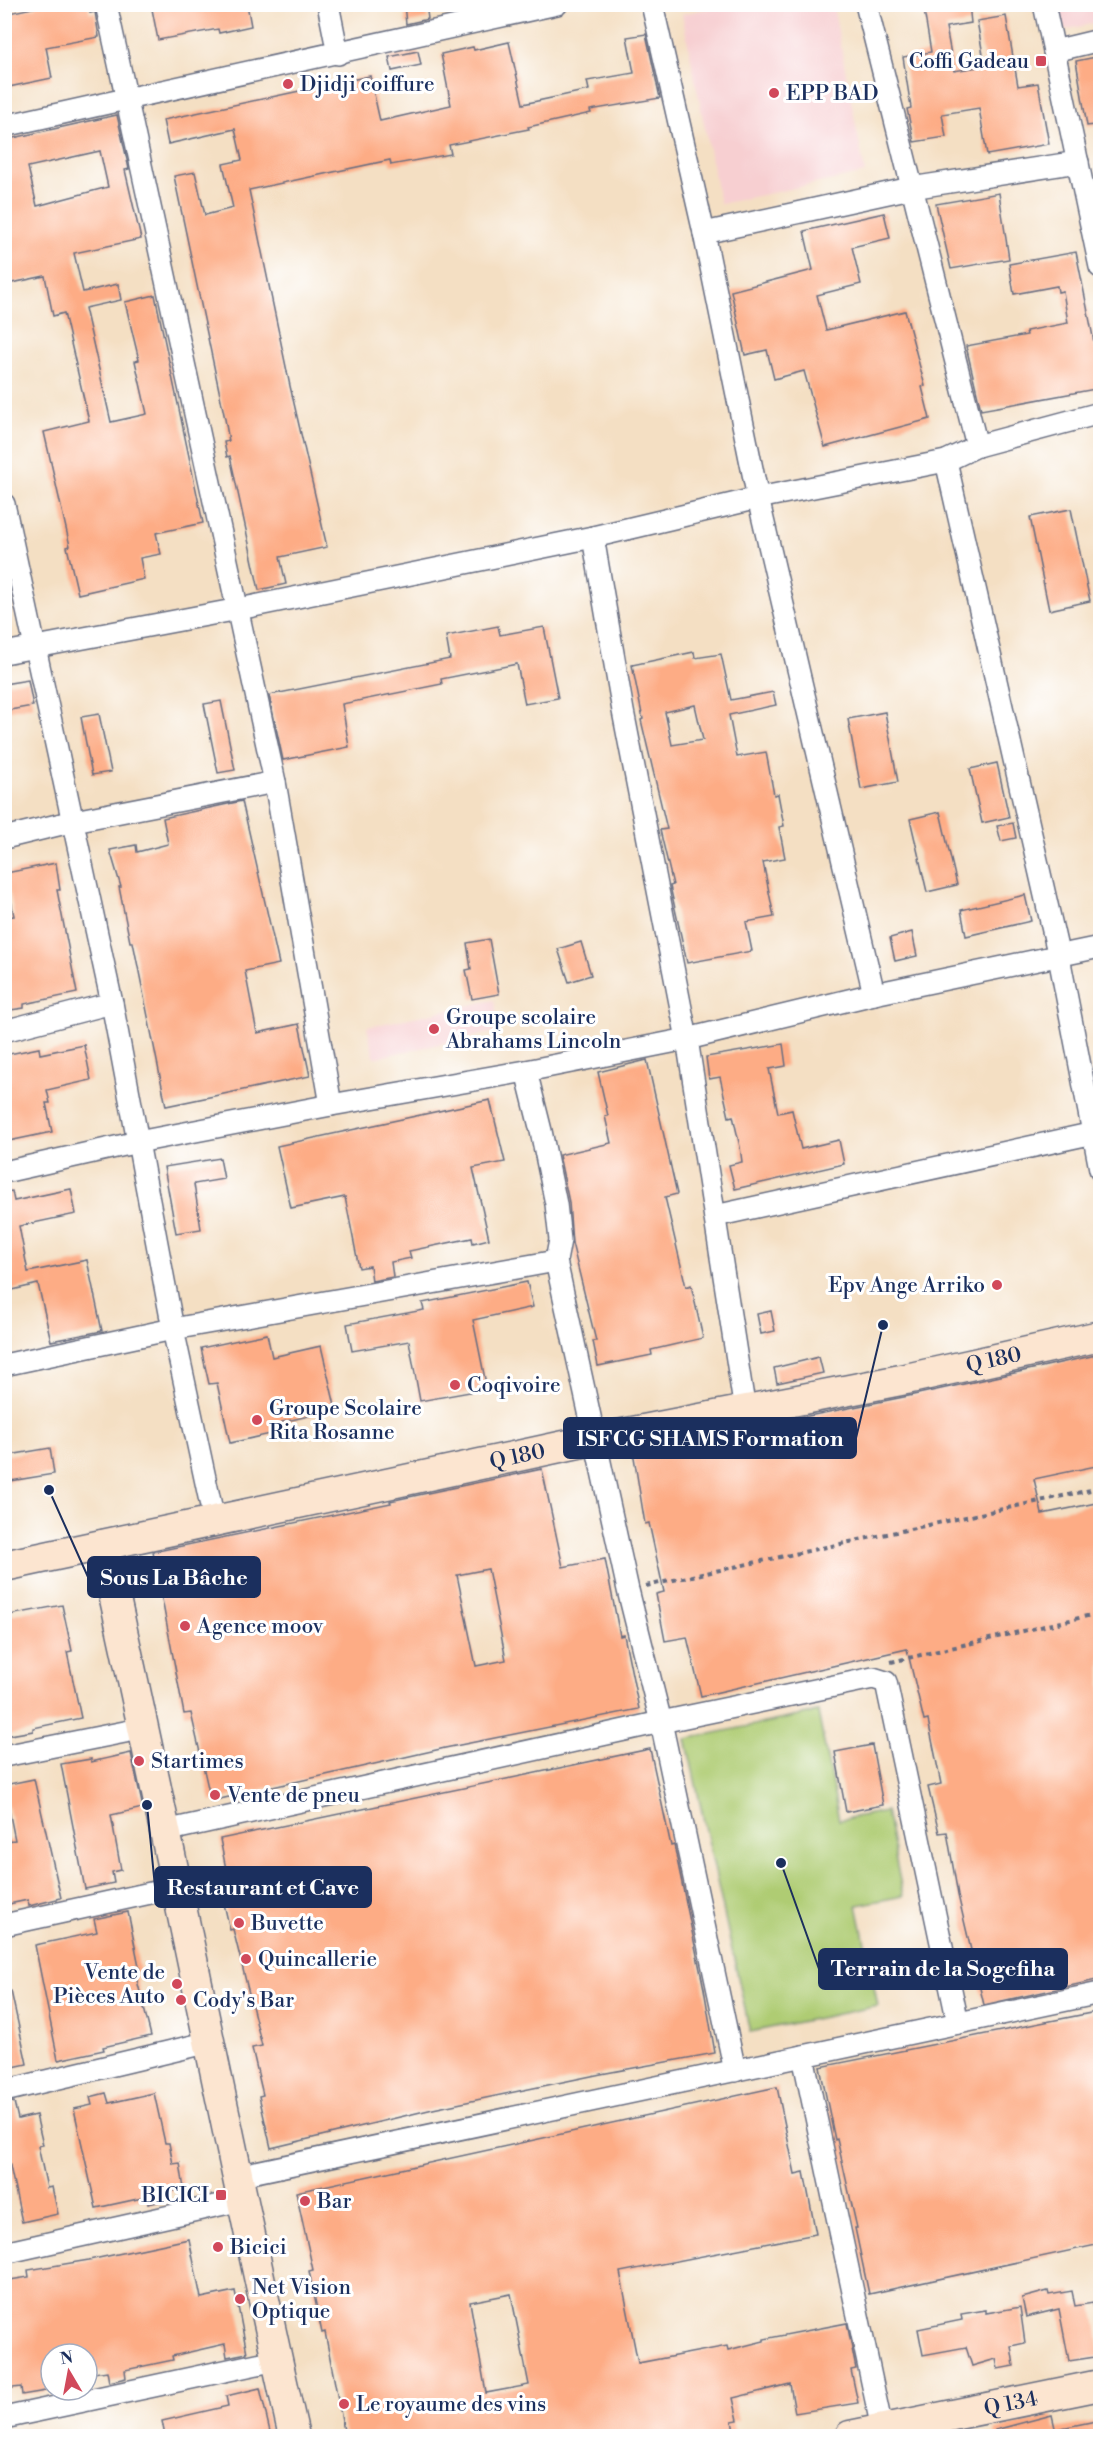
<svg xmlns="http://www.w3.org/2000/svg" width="1105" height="2441" font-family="'Libre Bodoni',serif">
	<rect width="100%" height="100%" fill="#fff"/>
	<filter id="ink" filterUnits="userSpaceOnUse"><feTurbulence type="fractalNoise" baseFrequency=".0167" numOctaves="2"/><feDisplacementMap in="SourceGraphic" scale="12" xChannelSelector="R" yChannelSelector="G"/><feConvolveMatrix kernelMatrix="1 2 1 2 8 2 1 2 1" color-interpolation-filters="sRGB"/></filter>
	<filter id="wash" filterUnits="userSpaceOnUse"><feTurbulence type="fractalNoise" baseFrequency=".008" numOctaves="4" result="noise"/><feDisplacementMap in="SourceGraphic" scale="24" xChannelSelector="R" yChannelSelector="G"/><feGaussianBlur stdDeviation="1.35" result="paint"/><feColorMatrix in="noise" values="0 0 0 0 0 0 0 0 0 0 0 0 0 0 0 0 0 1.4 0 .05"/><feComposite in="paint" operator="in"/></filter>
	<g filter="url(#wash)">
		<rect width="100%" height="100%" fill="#f4dfc3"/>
		<!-- built -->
		<g fill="#f7cfd1">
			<polygon points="728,4 833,5 865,173 720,204 682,14"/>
			<polygon points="1058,5 1100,5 1100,22 1064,30"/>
			<polygon points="494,1000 500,1031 374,1058 367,1027"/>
		</g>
		<!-- pitch -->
		<polygon fill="#afcc73" stroke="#657e68" stroke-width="1.5" points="818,1712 839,1820 886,1811 903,1896 857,1905 878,2006 750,2032 686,1739"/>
		<g id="blocks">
			<!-- building -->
			<g fill="#fdac85" fill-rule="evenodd">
				<polygon points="36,4 88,4 90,13 95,12 99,37 46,47 52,78 4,88 4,14 37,7"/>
				<polygon points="151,4 247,4 251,26 219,33 218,29 158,40"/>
				<polygon points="404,4 426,4 428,19 406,24"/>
				<polygon points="923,4 969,4 971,23 946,27 954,71 985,66 977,21 1006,16 1018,86 1038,83 1049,144 987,155 979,108 942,114 946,137 914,142 907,109 911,108 903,57 931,52"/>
				<polygon points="646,34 660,98 590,110 591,113 528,127 529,129 449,145 451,154 391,165 390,160 249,190 290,386 327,547 280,557 286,584 259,590 230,456 227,457 224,442 229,441 225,419 174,176 195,172 205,215 233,208 223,164 242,160 235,129 168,144 163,120 370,76 380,121 451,105 441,54 473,47 474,50 509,42 523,104 589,90 587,81 634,73 627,37"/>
				<polygon points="418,51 421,65 392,71 389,57"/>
				<polygon points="1101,56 1101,124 1087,126 1076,61"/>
				<path d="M 117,115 L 129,169 L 125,170 L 141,239 L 74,253 L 83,292 L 118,284 L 121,300 L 85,308 L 111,422 L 147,414 L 135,361 L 139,360 L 125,302 L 155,295 L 203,523 L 156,533 L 161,554 L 140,558 L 144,579 L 78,594 L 67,547 L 70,546 L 44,432 L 89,421 L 64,313 L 53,316 L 45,276 L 7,284 L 4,273 L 4,140 ZM 100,151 L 108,187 L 37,206 L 28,167 Z"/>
				<polygon points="999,193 1009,259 951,269 936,204"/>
				<polygon points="884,213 890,238 852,247 861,284 817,295 826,330 905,311 925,386 922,387 930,419 825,447 804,371 774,379 767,350 745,355 731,291 813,270 804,231"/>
				<polygon points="1076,252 1098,362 1101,388 981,410 966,346 1027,335 1026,331 1068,323 1063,291 1058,292 1057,286 1014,294 1009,264"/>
				<polygon points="1071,509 1090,601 1049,610 1030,517"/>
				<polygon points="498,626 500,635 544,627 558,698 525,704 517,664 441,679 442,684 342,704 349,747 283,760 269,695 450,659 446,636"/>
				<path d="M 694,652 L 695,658 L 721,654 L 731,700 L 773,692 L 776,705 L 729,715 L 737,757 L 766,752 L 774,795 L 778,794 L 784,826 L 779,827 L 785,858 L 763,862 L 774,917 L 746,922 L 752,951 L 687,963 L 670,886 L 673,885 L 660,830 L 667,829 L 641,720 L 643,719 L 632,665 ZM 695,705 L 703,740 L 672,745 L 665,712 Z"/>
				<polygon points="28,680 33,706 4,711 4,684"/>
				<polygon points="221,701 235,770 218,773 204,704"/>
				<polygon points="885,712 898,782 861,789 848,719"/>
				<polygon points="99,714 111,772 92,775 81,717"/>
				<polygon points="997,763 1009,817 982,823 970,769"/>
				<polygon points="242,801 279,964 245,971 257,1033 299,1024 310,1076 166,1106 133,942 130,942 119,887 121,887 110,850 136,845 137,852 168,844 163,818"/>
				<polygon points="940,812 957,885 927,892 910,819"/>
				<polygon points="1013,823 1016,838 1001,841 997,826"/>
				<polygon points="56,863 60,890 57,890 77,993 24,1004 24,1008 4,1011 4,917 14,916 6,873"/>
				<polygon points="1025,895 1031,921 966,936 961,910"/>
				<polygon points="912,932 917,956 895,961 890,938"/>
				<polygon points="489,939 499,994 472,999 466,970 471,969 467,943"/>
				<polygon points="581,942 591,975 569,982 558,949"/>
				<polygon points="783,1044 786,1066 769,1069 778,1113 792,1110 801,1149 839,1140 844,1164 735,1189 729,1165 742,1162 740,1147 733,1116 729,1117 720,1077 709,1079 706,1057"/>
				<polygon points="84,1045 91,1080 47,1090 50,1103 46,1103 52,1132 4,1142 4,1055 39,1048 40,1054"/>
				<polygon points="647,1060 677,1194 665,1197 686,1287 691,1285 703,1338 651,1350 652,1355 598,1366 593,1341 596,1341 572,1243 569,1202 559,1155 611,1143 605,1116 608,1116 598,1072"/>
				<polygon points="490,1100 505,1162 473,1168 489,1239 473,1243 472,1238 409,1251 411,1258 391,1262 393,1277 372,1281 370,1266 359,1268 345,1197 291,1208 277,1146"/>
				<polygon points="220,1158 224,1179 194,1184 201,1229 176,1233 164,1167"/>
				<polygon points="71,1189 76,1214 19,1226 28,1272 87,1260 102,1331 51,1341 38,1284 4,1292 4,1192 12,1191 14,1201"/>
				<polygon points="527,1282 533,1307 473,1320 487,1389 420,1401 409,1341 352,1351 347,1324 424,1310 422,1303"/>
				<polygon points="771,1311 775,1331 761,1334 757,1314"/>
				<polygon points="267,1334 272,1357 321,1346 336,1410 282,1422 284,1431 230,1443 217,1383 209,1384 201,1348"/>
				<polygon points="1101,1354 1101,1465 1034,1479 1042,1514 1101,1502 1101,1979 984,2005 958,1895 947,1832 939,1833 928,1787 941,1784 928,1720 924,1721 907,1649 701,1696 687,1637 665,1641 656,1594 664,1592 649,1523 645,1524 633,1451 909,1396"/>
				<polygon points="819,1357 823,1373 777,1383 774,1368"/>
				<polygon points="50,1448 54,1474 4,1482 4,1456"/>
				<path d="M 542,1469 L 563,1567 L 605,1559 L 620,1636 L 624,1635 L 639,1709 L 445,1748 L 211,1801 L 191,1713 L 184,1714 L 153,1552 L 391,1503 L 390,1501 ZM 488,1569 L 506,1660 L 476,1666 L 457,1575 Z"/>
				<polygon points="62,1605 72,1651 67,1652 81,1718 33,1728 33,1731 4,1736 4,1616"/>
				<polygon points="872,1745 883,1805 846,1812 835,1752"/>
				<polygon points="650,1749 671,1846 674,1845 704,1989 715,2053 601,2074 433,2109 271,2148 259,2096 263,2095 252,2048 262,2046 233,1929 230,1930 220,1886 229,1884 220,1839"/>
				<polygon points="131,1753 143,1808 111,1815 121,1870 112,1872 114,1883 85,1889 61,1764 91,1759 91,1762"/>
				<polygon points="34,1779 61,1898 29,1906 28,1900 4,1905 4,1841 15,1840 4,1785"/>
				<polygon points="128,1912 140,1971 135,1972 151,2036 103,2047 104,2050 58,2060 35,1945 97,1932 94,1919"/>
				<polygon points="11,1991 27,2064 4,2069 4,1992"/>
				<polygon points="1101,2011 1101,2244 869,2294 855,2228 857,2228 837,2139 835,2140 820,2067"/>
				<path d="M 777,2087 L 795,2174 L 804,2172 L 816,2234 L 620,2272 L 638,2363 L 727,2346 L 728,2350 L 764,2341 L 764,2339 L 847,2323 L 856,2369 L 851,2370 L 858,2403 L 795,2413 L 790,2384 L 733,2398 L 738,2420 L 732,2421 L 735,2436 L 345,2436 L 325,2332 L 322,2333 L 309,2271 L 313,2270 L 296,2192 ZM 511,2294 L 529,2385 L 486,2393 L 470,2302 Z"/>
				<polygon points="106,2093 109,2103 154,2093 165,2143 169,2143 173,2164 180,2163 184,2189 166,2192 167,2200 148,2204 147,2197 96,2208 74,2109 92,2105 90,2097"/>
				<polygon points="14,2102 18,2119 36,2115 43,2145 38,2146 47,2188 52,2187 58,2214 22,2222 4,2138 4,2103"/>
				<polygon points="189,2239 201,2298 235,2291 247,2353 227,2357 225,2344 172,2356 173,2360 125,2370 126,2378 109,2382 107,2371 87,2374 87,2354 51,2354 51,2390 22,2395 21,2387 4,2389 4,2281 29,2277 28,2270 89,2260"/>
				<polygon points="1048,2291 1049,2295 1072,2291 1075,2306 1093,2303 1101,2356 1069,2361 1059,2309 1026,2317 1022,2298"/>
				<polygon points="1020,2307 1025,2343 1011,2346 1014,2366 998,2369 996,2359 972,2366 966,2347 923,2355 918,2329 962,2320 961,2314 986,2310 986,2313"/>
				<polygon points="260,2388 271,2436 165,2436 162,2421 228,2406 226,2396"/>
				<polygon points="1052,2415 1056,2432 1056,2429 1101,2420 1101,2436 1057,2436 1056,2434 1043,2436 996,2436 995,2430"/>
			</g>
		</g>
	</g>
	<g filter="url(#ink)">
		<use href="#blocks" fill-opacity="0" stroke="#676d81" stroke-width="1.5"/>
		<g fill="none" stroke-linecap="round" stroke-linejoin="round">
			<defs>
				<g id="street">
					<polyline points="106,4 275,782 331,1105"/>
					<polyline points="328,4 338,54"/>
					<polyline points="652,4 704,233 758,498 874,994"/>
					<polyline points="866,4 977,446"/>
					<polyline points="1044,4 1100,267"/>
					<polyline points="1054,51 1100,40"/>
					<polyline points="4,126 557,4"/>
					<polyline points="704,233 911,188 1078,162"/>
					<polyline points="946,461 1059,957 1100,1169"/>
					<polyline points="4,504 112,1003 173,1329 214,1520"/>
					<polyline points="593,537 623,711 687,1039 745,1411"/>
					<polyline points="4,653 239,609 593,537 758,498 946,461 977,446 1100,413"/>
					<polyline points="4,838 74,821 275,782"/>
					<polyline points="4,1031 112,1003"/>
					<polyline points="526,1071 541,1131 556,1204 560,1240 556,1261 628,1590 661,1722 735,2071"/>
					<polyline points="4,1172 138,1142 331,1105 526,1071 687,1039 874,994 1100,947"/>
					<polyline points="715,1216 1094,1133"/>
					<polyline points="4,1365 173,1329 556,1261"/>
					<polyline points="4,1756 145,1728"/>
					<polyline points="165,1831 661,1722 873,1678 886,1682 958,2023"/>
					<polyline points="4,1925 178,1887"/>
					<polyline points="803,2056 882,2429"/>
					<polyline points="4,2091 210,2042"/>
					<polyline points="237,2176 1100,1993"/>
					<polyline points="4,2253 242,2200"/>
					<polyline points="4,2418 276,2360"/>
				</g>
				<g id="secondary">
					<path d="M 103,1545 C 170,1841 227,2140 294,2436"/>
					<path id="s1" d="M 4,1566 L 597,1439 L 906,1379 L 1100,1336"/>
					<path id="s2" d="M 850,2436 L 1100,2385"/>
				</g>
			</defs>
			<!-- street casing -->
			<use href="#street" stroke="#676d81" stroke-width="24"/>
			<!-- secondary casing -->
			<use href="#secondary" stroke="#676d81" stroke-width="33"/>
			<!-- path -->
			<g stroke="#676d81" stroke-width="4" stroke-dasharray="4.5 4.5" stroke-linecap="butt">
				<polyline points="646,1586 1100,1488"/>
				<polyline points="891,1662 1100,1613"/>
			</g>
			<!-- street -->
			<use href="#street" stroke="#fff" stroke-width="21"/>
			<!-- secondary -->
			<use href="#secondary" stroke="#fce5d0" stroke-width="30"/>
		</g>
	</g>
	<!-- markers -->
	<g fill="#d1495b" stroke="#fff" stroke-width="2">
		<rect x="1035" y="55" width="12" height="12" rx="3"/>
		<circle cx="288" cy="84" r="6"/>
		<circle cx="774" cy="93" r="6"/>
		<circle cx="434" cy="1029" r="6"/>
		<circle cx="997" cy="1285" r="6"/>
		<circle cx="455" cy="1385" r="6"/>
		<circle cx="257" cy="1420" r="6"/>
		<circle cx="185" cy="1626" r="6"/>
		<circle cx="139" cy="1761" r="6"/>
		<circle cx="215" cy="1795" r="6"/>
		<circle cx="239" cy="1923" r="6"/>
		<circle cx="246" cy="1959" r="6"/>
		<circle cx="177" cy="1984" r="6"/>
		<circle cx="181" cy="2000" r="6"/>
		<rect x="215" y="2189" width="12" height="12" rx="3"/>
		<circle cx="305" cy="2201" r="6"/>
		<circle cx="218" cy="2247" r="6"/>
		<circle cx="240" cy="2299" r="6"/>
		<circle cx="344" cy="2404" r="6"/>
	</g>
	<g text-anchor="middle" stroke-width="6" stroke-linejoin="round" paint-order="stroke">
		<!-- poi labels -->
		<g font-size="21" fill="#1b2f5e" stroke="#fff" text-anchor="start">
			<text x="1029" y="68" text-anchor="end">Coffi Gadeau</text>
			<text x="300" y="91">Djidji coiffure</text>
			<text x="786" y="100">EPP BAD</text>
			<text x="446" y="1024">Groupe scolaire<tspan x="446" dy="24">Abrahams Lincoln</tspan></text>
			<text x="985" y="1292" text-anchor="end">Epv Ange Arriko</text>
			<text x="467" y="1392">Coqivoire</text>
			<text x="269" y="1415">Groupe Scolaire<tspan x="269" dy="24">Rita Rosanne</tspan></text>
			<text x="197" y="1633">Agence moov</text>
			<text x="151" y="1768">Startimes</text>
			<text x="227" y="1802">Vente de pneu</text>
			<text x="251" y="1930">Buvette</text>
			<text x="258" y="1966">Quincallerie</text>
			<text x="165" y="1979" text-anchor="end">Vente de<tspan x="165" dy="24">Pièces Auto</tspan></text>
			<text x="193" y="2007">Cody's Bar</text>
			<text x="209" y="2202" text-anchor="end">BICICI</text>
			<text x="317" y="2208">Bar</text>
			<text x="230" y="2254">Bicici</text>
			<text x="252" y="2294">Net Vision<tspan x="252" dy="24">Optique</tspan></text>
			<text x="356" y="2411">Le royaume des vins</text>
		</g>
		<!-- street labels -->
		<g font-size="21" fill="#1b2f5e" stroke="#fff">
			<text dy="7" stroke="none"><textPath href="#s1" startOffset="1011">Q 180</textPath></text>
			<text dy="7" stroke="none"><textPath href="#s1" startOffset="525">Q 180</textPath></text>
			<text dy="7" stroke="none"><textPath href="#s2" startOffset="164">Q 134</textPath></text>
		</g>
	</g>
	<!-- callouts -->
	<path fill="none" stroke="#1b2f5e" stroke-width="2" d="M883 1325L856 1438M49 1490L88 1577M147 1805L155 1887M781 1863L819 1969"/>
	<g fill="#1b2f5e" stroke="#fff" stroke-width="2">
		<circle cx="883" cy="1325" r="6"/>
		<circle cx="49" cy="1490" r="6"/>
		<circle cx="147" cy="1805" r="6"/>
		<circle cx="781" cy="1863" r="6"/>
	</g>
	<g fill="#1b2f5e" stroke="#1b2f5e" stroke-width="2">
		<rect x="564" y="1418" width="292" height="40" rx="6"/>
		<rect x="88" y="1557" width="172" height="40" rx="6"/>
		<rect x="155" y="1867" width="216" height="40" rx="6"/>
		<rect x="819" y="1949" width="248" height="40" rx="6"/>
	</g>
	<g font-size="22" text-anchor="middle" font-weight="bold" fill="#fff">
		<text x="710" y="1446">ISFCG SHAMS Formation</text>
		<text x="174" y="1585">Sous La Bâche</text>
		<text x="263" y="1895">Restaurant et Cave</text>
		<text x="943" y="1976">Terrain de la Sogefiha</text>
	</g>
	<!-- margin -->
	<rect width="1105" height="2441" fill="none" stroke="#fff" stroke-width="24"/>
	<!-- north arrow -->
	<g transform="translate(69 2372) rotate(350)"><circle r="28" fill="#ffffff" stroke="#a4acbf" stroke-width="1.5"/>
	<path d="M0-4.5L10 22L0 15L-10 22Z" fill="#d1495b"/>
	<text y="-9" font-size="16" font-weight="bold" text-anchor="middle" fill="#1b2f5e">N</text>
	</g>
</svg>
